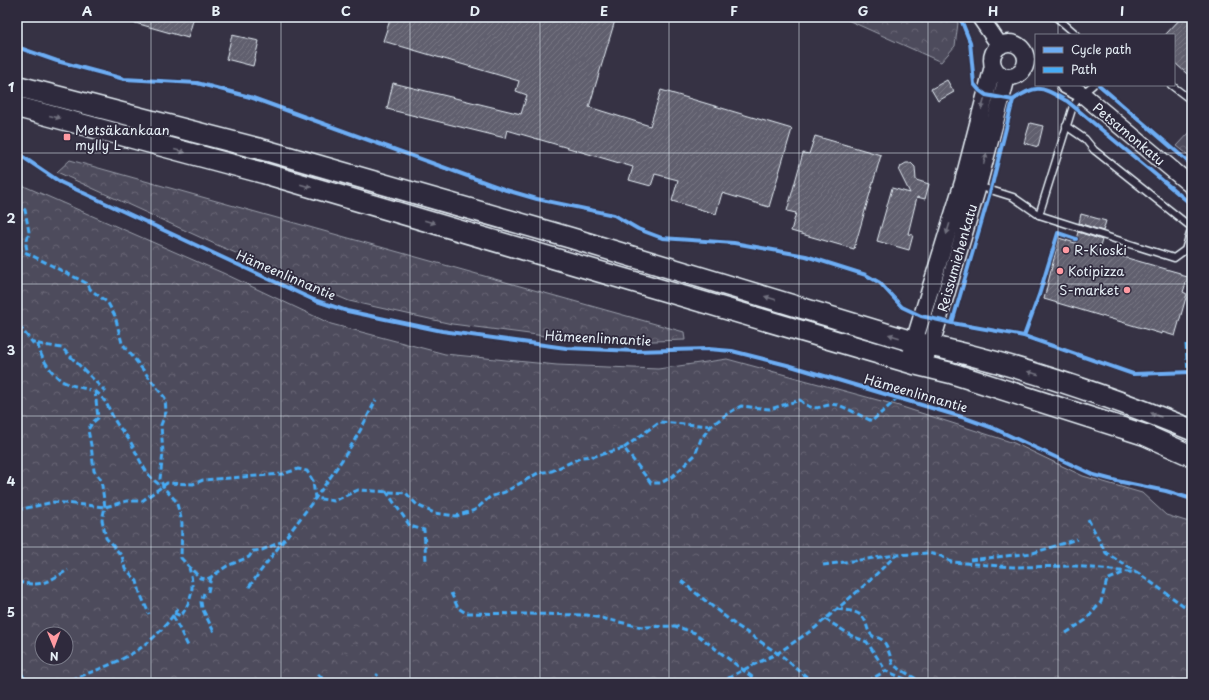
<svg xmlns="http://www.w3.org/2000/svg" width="1209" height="700" font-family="'Playpen Sans',sans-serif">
	<defs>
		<pattern id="forest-crowns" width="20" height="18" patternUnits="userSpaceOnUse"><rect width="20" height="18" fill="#4d4b5c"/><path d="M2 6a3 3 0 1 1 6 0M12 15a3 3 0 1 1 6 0" fill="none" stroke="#676574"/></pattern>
		<pattern id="building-hatch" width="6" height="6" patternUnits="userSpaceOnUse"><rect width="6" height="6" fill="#605e6e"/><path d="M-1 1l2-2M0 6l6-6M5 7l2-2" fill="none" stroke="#777683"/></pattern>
	</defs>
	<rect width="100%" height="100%" fill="#363244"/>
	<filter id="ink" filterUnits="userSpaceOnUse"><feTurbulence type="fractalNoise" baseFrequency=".025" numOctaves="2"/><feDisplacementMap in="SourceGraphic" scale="8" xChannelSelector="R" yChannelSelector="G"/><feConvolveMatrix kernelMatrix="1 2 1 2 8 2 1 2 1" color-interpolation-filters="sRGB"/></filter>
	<g filter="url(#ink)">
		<!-- forest -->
		<g fill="url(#forest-crowns)" stroke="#9a9eaa" fill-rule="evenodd">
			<polygon points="841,17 951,17 958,23 955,46 941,62"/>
			<polygon points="1190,132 1192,132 1192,158 1177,146"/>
			<polygon points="70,160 684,332 685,340 622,342 545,336 452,324 349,301 217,245 57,172"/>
			<path d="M 17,183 L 223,273 L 331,324 L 445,354 L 557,365 L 658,369 L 727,359 L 896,405 L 1014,443 L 1083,476 L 1142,493 L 1166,515 L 1189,522 L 1192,521 L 1192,683 L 17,683 ZM 42,634 L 66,634 L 66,658 L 42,658 Z"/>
		</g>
		<!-- building -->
		<g fill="url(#building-hatch)" stroke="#e8f1f8">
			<polygon points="125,17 194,17 188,38 125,20"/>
			<polygon points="391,17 616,17 589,107 650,126 661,90 792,129 769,207 722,193 716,214 672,201 678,180 655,174 651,186 629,180 633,167 507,130 505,138 387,109 393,83 521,114 527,95 516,91 519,81 383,41"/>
			<polygon points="1182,17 1192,17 1192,69 1187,74 1174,62 1174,35 1165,35"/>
			<polygon points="232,35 259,41 253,66 226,59"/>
			<polygon points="947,80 954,92 938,101 931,89"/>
			<polygon points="1030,123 1043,126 1038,147 1024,143"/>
			<polygon points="815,136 881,155 854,249 791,231 796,213 787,211 803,153 809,154"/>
			<polygon points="906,163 911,163 915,167 916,180 929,184 925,199 917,197 908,234 913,235 909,250 877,241 892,188 910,193 899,171 901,166"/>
			<polygon points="1081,214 1106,221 1103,231 1079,223"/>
			<polygon points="1078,232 1102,240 1099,250 1180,273 1180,275 1188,277 1183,292 1187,294 1175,336 1162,332 1162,334 1044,299 1059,238 1075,243"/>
		</g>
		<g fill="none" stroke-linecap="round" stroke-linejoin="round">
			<defs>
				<g id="service">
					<polyline points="1056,17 1077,35"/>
					<polyline points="1171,85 1192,101"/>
					<polyline points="1066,126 1085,139 1094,150 1191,227"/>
					<polyline points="978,186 1013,197 1039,215 1174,258 1185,250 1192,227"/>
					<polyline points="1039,215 1073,106 1082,94 1093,85"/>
				</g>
				<g id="tertiary">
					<polyline points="980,17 1000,46"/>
					<circle cx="1009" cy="60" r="17"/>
					<path d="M 993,66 L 963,182 L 914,342 L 911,356 L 914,364 C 924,360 927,356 931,345 L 978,186 L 1007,77"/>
					<polyline points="1065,85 1082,94 1192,186"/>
				</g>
				<g id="primary">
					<path d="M 17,86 L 268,151 L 571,238 L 914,342 C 1009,362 1102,393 1192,430"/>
					<polyline points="17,107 263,173 914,364 951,373 1145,435 1192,456"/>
				</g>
			</defs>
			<!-- service casing -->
			<use href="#service" stroke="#e8f1f8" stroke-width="9"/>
			<!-- tertiary casing -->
			<use href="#tertiary" stroke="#e8f1f8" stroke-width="19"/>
			<!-- primary casing -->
			<use href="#primary" stroke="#e8f1f8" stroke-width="23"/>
			<!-- service -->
			<use href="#service" stroke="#2f2a3d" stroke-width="6"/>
			<!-- tertiary -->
			<use href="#tertiary" stroke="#2f2a3d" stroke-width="16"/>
			<!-- primary -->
			<use href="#primary" stroke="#2f2a3d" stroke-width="20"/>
			<!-- quiet -->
			<g stroke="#46acf6" stroke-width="3" stroke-dasharray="6 3" stroke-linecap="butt">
				<polyline points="17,203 25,210 29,232 26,245 28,255"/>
				<polyline points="17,248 88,284 90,289 108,303 115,316 122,343 165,398 166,412 161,425 163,453 160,479 164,488 176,501 180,514 182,523 181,558 200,578 207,579 211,577 227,566 249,557 253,551 262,550 281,542"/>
				<polyline points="19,326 33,343 62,348 106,392"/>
				<path d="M 38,344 C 39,356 52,374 62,381 C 70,386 81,387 90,390"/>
				<polyline points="1186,344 1188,372"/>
				<polyline points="17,391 18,336"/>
				<polyline points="95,391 98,418 92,423 88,430 91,445 94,471 100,478 102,486 105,507 102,520 106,538 122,556 125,568 137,581 140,593 149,614"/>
				<path d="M 95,391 C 109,402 108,410 117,424 C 121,430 126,435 130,441 C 139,457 145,477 162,486"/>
				<polyline points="624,448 659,422 711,426"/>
				<polyline points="386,491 410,526 424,530 426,560"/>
				<path d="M 17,510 L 54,502 L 105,507 L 127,501 L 142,501 L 167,483 L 193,484 L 203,480 L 283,474 L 298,469 L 307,471 L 313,481 L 315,498 L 334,501 L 358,490 L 406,493 L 417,505 L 434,513 L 456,516 L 475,510 L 490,497 L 505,492 L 538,473 L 552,471 L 582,457 L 595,456 L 624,448 L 651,483 L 661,483 L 673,476 L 695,455 L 701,439 L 711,426 L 727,414 L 741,406 L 770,409 L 800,400 C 817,416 822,402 838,405 C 845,407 863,417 872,421 L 897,399"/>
				<polyline points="1088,519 1106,553 1136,572"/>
				<polyline points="970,560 1033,553 1077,539"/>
				<polyline points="823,565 896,555 928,553 941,556 951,562 1013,567 1075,566 1138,573 1187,608 1192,614"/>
				<polyline points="681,581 733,623 783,657 814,683"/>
				<path d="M 17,582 C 43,587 47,582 68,570"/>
				<path d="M 249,587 C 284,538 323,492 354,441 C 362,428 369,413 376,400"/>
				<polyline points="208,592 211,577"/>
				<polyline points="204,593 201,602 202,608 214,632"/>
				<polyline points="451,593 458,608 466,613 587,615 642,627 675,626 695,633 760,683"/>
				<path d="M 837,609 C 848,611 862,610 866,623 C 868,630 868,632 874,637 C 887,637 889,654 893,665 L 923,683"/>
				<path d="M 174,613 L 181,616 C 192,600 195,587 189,568"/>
				<polyline points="173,616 189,648"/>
				<polyline points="825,619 852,636 867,642 886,671"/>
				<polyline points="1066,633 1086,620 1101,602 1107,580 1123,573"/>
				<polyline points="17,666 27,683"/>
				<polyline points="318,674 327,683"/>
				<path d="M 63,683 C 113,663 147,656 178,608"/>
				<polyline points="371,683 378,674"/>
				<polyline points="720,683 743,670 778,653 815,628 866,584 896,555"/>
				<polyline points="870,683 871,679 886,671 905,679 909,683"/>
				<polyline points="1049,683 1050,683"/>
			</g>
			<defs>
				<g id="cycleway">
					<path d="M 960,17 L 970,42 L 974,84 L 979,90 L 986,95 L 1013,100 C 1038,83 1041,87 1067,101 L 1192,205"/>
					<polyline points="17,47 57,61 124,79 197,83 250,97 506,190 537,199 614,215 638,229 662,238 734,243 806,256 866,275 880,283 902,307 921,316 952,323 1024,336 1133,374 1192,372"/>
					<polyline points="1099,85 1192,165"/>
					<polyline points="17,153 60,182 314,300 347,311 442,331 566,348 635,351 708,349 732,351 791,366 965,418 993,428 1094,475 1117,481 1166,491 1192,499"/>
					<polyline points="952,323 991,189 1013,100"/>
					<polyline points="1024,336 1039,295 1058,233 1076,239"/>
				</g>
			</defs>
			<!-- cycleway casing -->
			<use href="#cycleway" stroke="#2f2a3d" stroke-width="6"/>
			<!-- cycleway -->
			<use href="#cycleway" stroke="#6dadf4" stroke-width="4"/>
		</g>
		<!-- one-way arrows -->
		<defs><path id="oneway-solid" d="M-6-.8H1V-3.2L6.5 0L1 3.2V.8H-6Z"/></defs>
		<g fill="#70707e">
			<use href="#oneway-solid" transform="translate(983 104) rotate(105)"/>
			<use href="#oneway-solid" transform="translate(55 117) rotate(14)"/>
			<use href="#oneway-solid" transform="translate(180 151) rotate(15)"/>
			<use href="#oneway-solid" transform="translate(985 159) rotate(-75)"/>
			<use href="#oneway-solid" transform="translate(306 186) rotate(16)"/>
			<use href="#oneway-solid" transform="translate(430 222) rotate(16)"/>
			<use href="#oneway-solid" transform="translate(948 229) rotate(107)"/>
			<use href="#oneway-solid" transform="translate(770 298) rotate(-163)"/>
			<use href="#oneway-solid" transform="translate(894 336) rotate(-163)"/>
			<use href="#oneway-solid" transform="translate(1033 373) rotate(-164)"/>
			<use href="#oneway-solid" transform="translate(1156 415) rotate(-158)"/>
		</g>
	</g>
	<!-- grid -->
	<path fill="none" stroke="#e8f1f8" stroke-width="1" stroke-opacity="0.55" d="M 151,17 L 151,683M 281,17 L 281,683M 410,17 L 410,683M 540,17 L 540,683M 669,17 L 669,683M 799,17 L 799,683M 928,17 L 928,683M 1058,17 L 1058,35M 1058,85 L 1058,683M 17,153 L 1192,153M 17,284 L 1192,284M 17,416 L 1192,416M 17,547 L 1192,547"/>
	<!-- markers -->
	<g fill="#ff9aa2" stroke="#2f2a3d" stroke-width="1.5">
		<rect x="63" y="133" width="8" height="8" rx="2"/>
		<circle cx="1066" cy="250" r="4"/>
		<circle cx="1060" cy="271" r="4"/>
		<circle cx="1127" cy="290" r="4"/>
	</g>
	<g text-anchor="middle" stroke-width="3.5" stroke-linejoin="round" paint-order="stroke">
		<!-- poi labels -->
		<g font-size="13" fill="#e8f1f8" stroke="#2f2a3d" text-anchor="start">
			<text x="75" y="135">Metsäkankaan<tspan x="75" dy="15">mylly L</tspan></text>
			<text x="1074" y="255">R-Kioski</text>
			<text x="1068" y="276">Kotipizza</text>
			<text x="1119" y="295" text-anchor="end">S-market</text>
		</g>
		<!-- street labels -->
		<g font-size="13" fill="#e8f1f8" stroke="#2f2a3d">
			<text transform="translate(1129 134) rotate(40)" y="5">Petsamonkatu</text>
			<text transform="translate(957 258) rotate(-74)" y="5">Reissumiehenkatu</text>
			<text transform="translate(286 275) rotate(23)" y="5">Hämeenlinnantie</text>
			<text transform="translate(598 338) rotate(3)" y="5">Hämeenlinnantie</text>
			<text transform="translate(916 393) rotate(16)" y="5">Hämeenlinnantie</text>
		</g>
	</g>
	<!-- margin -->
	<rect width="1209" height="700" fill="none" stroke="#2f2a3d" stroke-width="44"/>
	<!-- legend -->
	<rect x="1035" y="34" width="140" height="52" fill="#2f2a3d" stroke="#797a88"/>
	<rect x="1043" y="47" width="20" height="6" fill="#6dadf4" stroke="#797a88"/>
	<text x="1071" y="54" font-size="12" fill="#e8f1f8">Cycle path</text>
	<rect x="1043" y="67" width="20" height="6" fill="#46acf6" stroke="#797a88"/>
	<text x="1071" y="74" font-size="12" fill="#e8f1f8">Path</text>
	<!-- north arrow -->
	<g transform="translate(54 646) rotate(179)"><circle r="19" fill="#2f2a3d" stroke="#797a88"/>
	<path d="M0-3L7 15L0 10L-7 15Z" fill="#ff9aa2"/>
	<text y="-6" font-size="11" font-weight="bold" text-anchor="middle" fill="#e8f1f8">N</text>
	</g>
	<rect x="22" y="22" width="1165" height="656" fill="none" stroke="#e8f1f8" stroke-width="1.5"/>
	<g font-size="13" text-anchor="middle" font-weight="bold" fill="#e8f1f8">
		<text x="87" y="16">A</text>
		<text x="216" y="16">B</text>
		<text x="346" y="16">C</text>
		<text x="475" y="16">D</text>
		<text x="604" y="16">E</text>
		<text x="734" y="16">F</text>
		<text x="863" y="16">G</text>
		<text x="993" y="16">H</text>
		<text x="1122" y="16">I</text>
		<text x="11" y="92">1</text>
		<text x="11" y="223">2</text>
		<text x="11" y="355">3</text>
		<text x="11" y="486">4</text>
		<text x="11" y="617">5</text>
	</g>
</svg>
